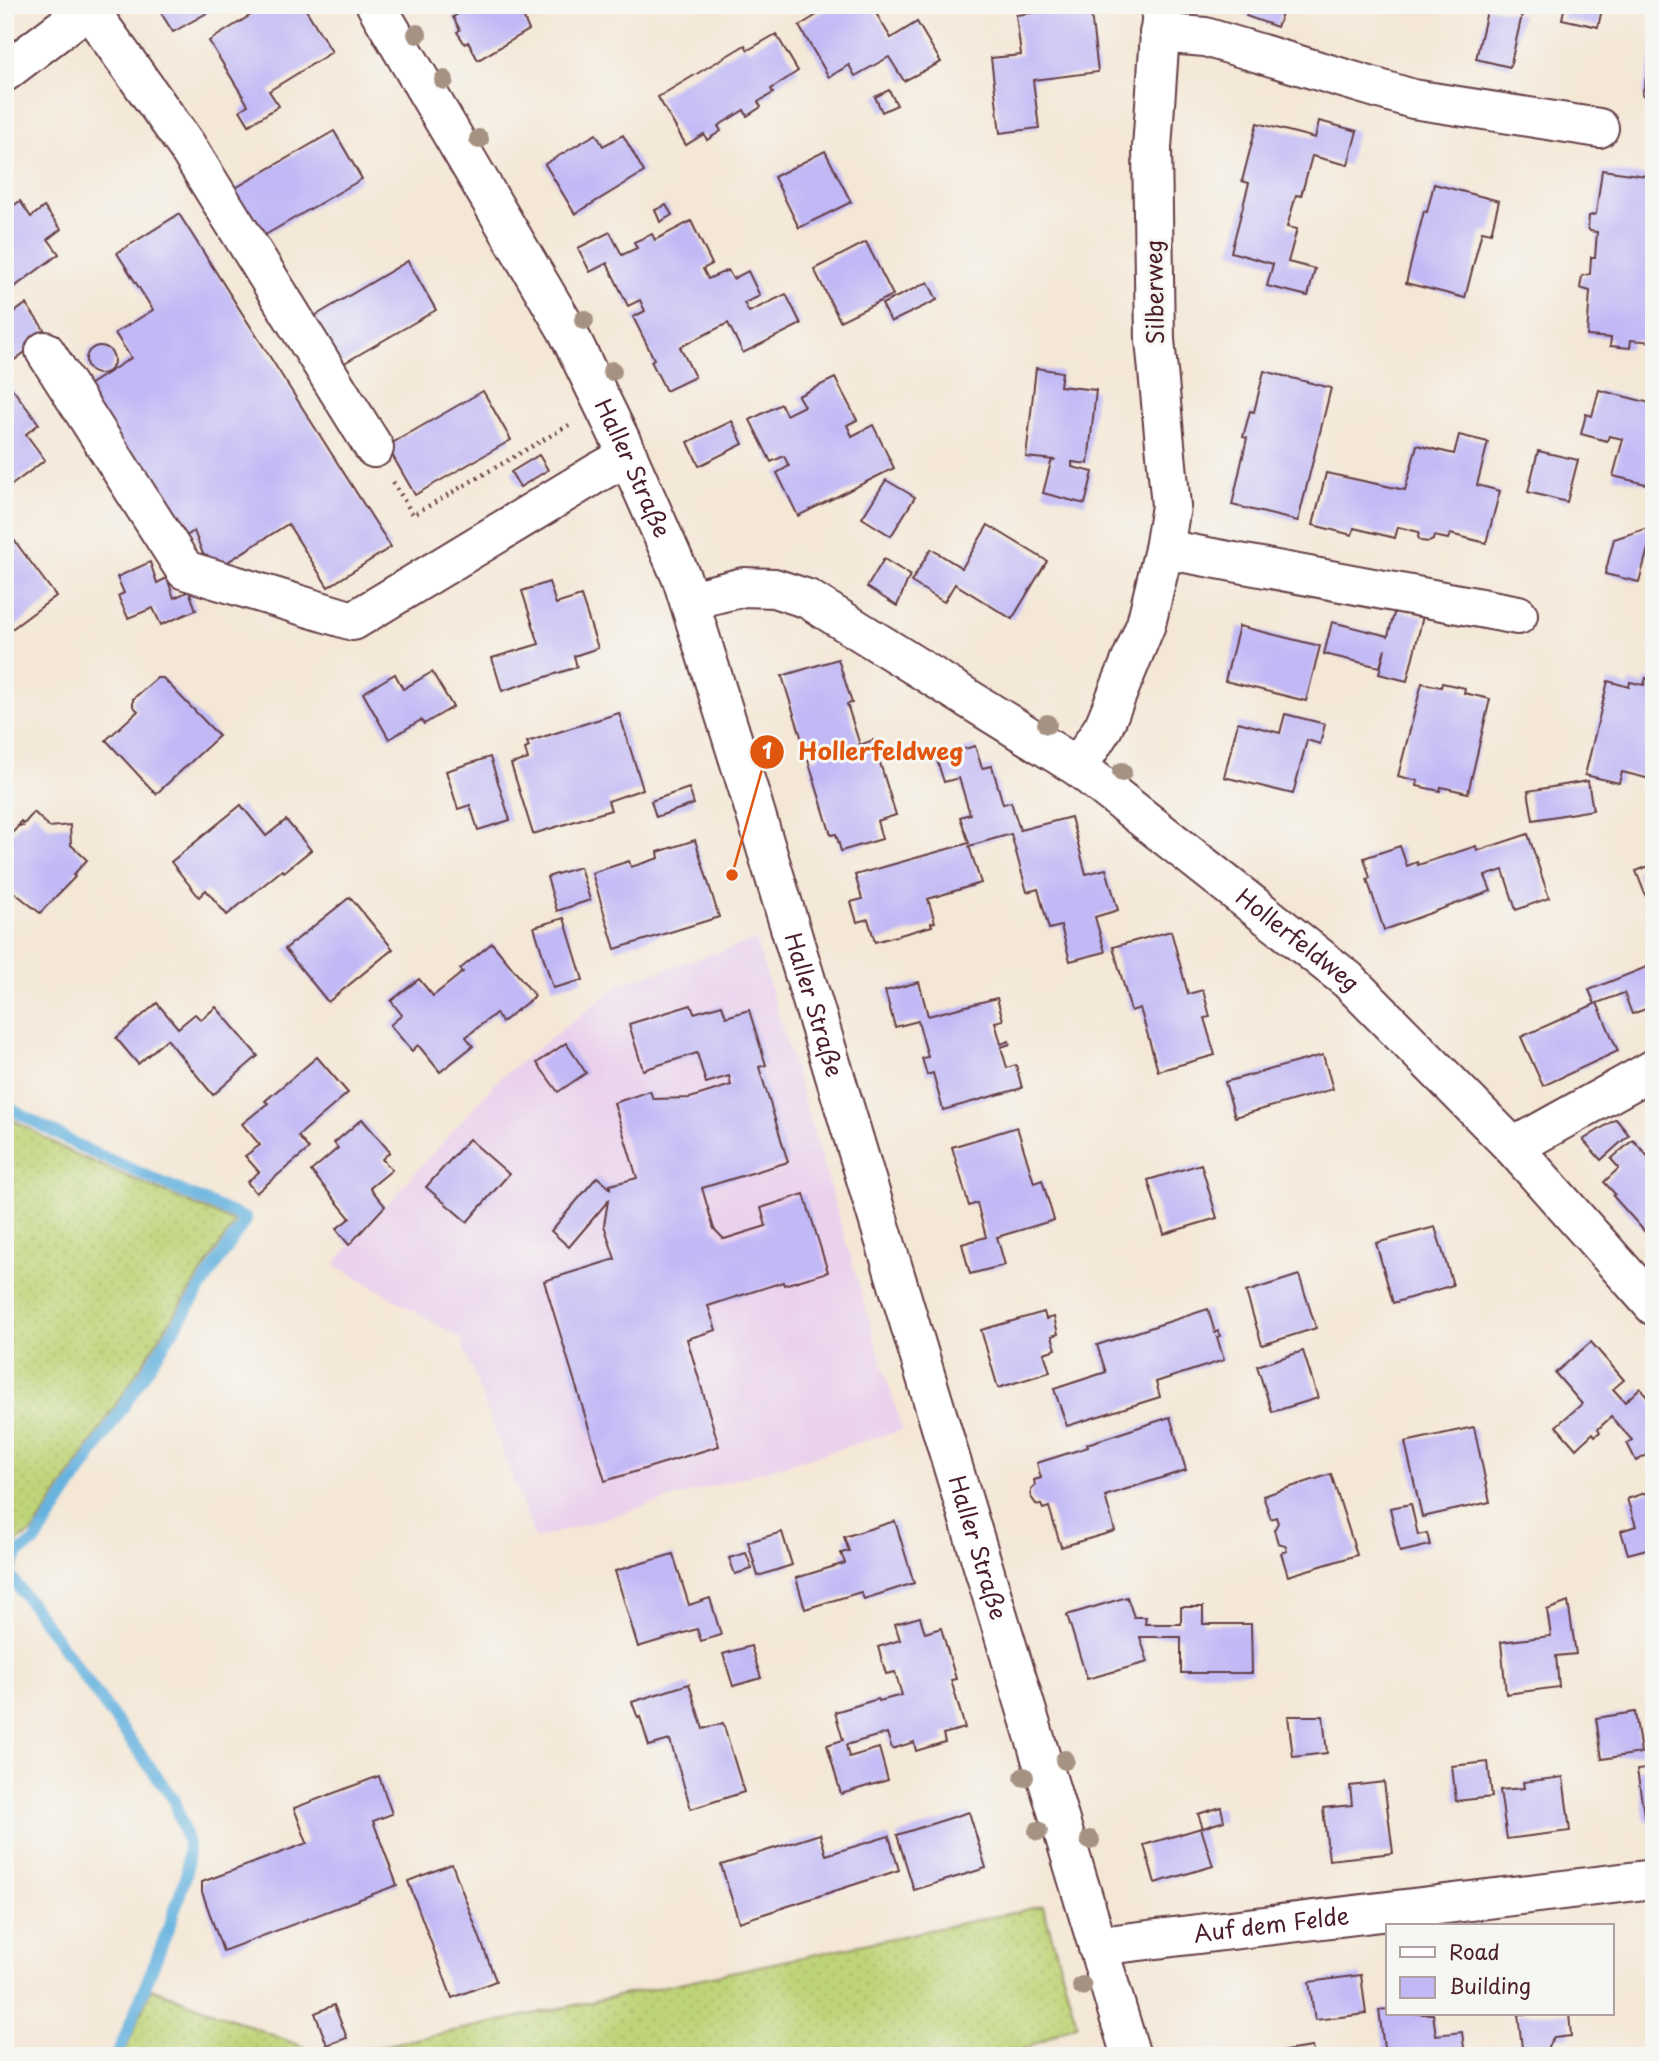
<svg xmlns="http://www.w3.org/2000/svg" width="1659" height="2061" font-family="'Playpen Sans',sans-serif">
	<defs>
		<pattern id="grass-dots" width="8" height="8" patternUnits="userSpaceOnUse" patternTransform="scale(1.75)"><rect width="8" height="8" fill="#bfd478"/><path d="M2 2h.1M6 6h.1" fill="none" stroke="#a6b668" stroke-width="1.8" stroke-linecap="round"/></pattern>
	</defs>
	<rect width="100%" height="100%" fill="#f6f6f2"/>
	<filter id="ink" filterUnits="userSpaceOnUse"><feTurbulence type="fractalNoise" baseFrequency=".0143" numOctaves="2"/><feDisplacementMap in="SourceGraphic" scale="14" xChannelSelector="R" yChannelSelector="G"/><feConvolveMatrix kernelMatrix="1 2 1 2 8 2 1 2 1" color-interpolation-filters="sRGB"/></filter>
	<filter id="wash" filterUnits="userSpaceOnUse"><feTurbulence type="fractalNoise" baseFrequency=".00686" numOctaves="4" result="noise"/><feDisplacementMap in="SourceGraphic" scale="28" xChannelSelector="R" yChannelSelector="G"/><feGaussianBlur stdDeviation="1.57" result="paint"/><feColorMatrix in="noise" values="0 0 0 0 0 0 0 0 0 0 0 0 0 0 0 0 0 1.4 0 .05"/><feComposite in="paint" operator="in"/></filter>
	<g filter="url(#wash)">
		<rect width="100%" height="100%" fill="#f4e7d5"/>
		<!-- built -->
		<polygon fill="#ead1ec" points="756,940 902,1430 535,1539 460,1338 334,1264 501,1077 622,983"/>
		<!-- grass -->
		<g fill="url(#grass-dots)" stroke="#847a52" stroke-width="2">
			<polygon points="5,1115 72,1153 235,1222 33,1532 5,1549"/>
			<polygon points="1043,1906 1077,2024 1011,2056 335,2056"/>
			<polygon points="151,1988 327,2056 123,2056"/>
		</g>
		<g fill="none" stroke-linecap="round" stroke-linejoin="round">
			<!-- stream -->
			<polyline stroke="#66b3df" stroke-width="12" points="5,1102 13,1110 85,1149 246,1219 35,1542 18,1553 9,1574 174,1800 188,1844 187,1872 169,1927 117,2056"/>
		</g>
		<g id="blocks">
			<!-- building -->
			<g fill="#c1b8f5">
				<polygon points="156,5 221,5 173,32"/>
				<polygon points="267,5 303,5 332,52 269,91 279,106 249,125 240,110 248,105 209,41"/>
				<polygon points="472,5 518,5 529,30 478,60 468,42 465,44 457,32 460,30 453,17"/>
				<polygon points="833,5 871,5 891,38 917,22 941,62 904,81 889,57 855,76 849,65 829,77 799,26"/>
				<polygon points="1090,5 1098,72 1033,80 1039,128 1000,133 991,58 1021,55 1016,15"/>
				<polygon points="1250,5 1285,5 1277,27 1246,16"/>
				<polygon points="1565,5 1603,5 1598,27 1562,19"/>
				<polygon points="1488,7 1522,15 1510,67 1476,59"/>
				<polygon points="776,34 798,71 771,89 773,93 758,102 761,107 747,116 744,110 718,126 721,131 707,140 704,134 686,145 658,97 745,45 748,50"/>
				<polygon points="1651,59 1654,60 1654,98 1642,95"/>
				<polygon points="889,90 897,105 882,112 875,97"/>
				<polygon points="1319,121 1357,131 1348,165 1312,156 1301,196 1296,195 1287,227 1297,229 1288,262 1315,269 1308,296 1267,286 1273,264 1231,252 1249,183 1242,181 1257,123 1315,138"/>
				<polygon points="334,131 362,179 260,238 232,190"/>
				<polygon points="596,134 603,146 623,135 644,172 575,214 545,164"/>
				<polygon points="825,151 851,202 799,228 774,177"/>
				<polygon points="1602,170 1654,177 1654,342 1631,340 1630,348 1610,346 1611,338 1587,336 1590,291 1580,288 1582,276 1590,274 1591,257 1595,257 1597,232 1590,231 1588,228 1589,216 1596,214"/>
				<polygon points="1434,184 1499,201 1491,233 1482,231 1465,298 1406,283 1424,211 1427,212"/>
				<polygon points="20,201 31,217 44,207 61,229 48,239 59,254 5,294 5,212"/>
				<polygon points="666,205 672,215 660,222 655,210"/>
				<polygon points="179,214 391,547 328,587 288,524 221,566 205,559 194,531 177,542 81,390 131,358 115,333 153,310 117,253"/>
				<polygon points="691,221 712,264 703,269 708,279 728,270 733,279 748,271 760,296 744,303 749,312 786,294 801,324 743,353 728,323 680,347 695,377 666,391 651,361 654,359 633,317 645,311 640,300 628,306 607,263 590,272 578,248 610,232 622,255 637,248 634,242 652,234 655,240"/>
				<polygon points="866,242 893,295 840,321 814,269"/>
				<polygon points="408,261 436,310 341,365 313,317"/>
				<polygon points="928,282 937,300 891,322 882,304"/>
				<polygon points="26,304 48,335 5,367 5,319"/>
				<circle cx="100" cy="360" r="14"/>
				<polygon points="1036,368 1062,372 1060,386 1096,390 1088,464 1072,462 1072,467 1093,472 1085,504 1043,493 1051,462 1054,460 1026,457"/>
				<polygon points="1264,371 1331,388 1298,521 1232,505 1247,438 1243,437 1250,411 1254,412"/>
				<polygon points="835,378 857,420 847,425 852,436 873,425 894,468 798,516 777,473 789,466 784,456 771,462 750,420 781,404 786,415 804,406 798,396"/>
				<polygon points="5,379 39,424 26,434 45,460 5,490"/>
				<polygon points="1599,390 1654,404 1654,486 1613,476 1623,439 1609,436 1607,441 1581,434 1586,414 1592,416"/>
				<polygon points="483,391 511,440 415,495 387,446"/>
				<polygon points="732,421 743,444 699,466 688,442"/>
				<polygon points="1459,435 1488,442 1477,485 1500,491 1486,543 1450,534 1448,539 1434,536 1433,540 1429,542 1421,541 1418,537 1419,532 1398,527 1395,538 1354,528 1352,535 1313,525 1326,473 1405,490 1417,445 1454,454"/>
				<polygon points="1538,451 1578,460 1567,502 1528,492"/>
				<polygon points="539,455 548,470 520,487 511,472"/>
				<polygon points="886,480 915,497 891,536 862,518"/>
				<polygon points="988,525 1047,561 1012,619 955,584 944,602 911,582 931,549 962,568"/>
				<polygon points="1654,526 1639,582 1605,574 1614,539"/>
				<polygon points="5,528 56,596 5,634"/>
				<polygon points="884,559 910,575 897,606 867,587"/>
				<polygon points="150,562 157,583 167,578 174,598 189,591 196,610 161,625 153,608 128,618 118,596 124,593 117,577"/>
				<polygon points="549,582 556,604 581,596 598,648 574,656 577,667 502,691 492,658 539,644 522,591"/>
				<polygon points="1395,610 1423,616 1407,681 1379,674 1385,649 1380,667 1324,654 1332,622 1388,636"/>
				<polygon points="1239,626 1320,646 1306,701 1225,681"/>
				<polygon points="838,659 852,703 847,704 860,745 873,740 896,815 877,821 882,839 841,851 836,834 831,835 808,760 819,757 814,744 804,746 782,676"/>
				<polygon points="432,672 453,707 424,724 421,720 389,739 363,693 395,674 403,689"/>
				<polygon points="157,678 163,678 219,736 156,794 106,740 138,711 133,706 133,699"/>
				<polygon points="1646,678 1654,681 1654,780 1622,772 1619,783 1585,775 1608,681 1629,687 1630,682 1644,685"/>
				<polygon points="1422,683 1441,687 1442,683 1465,688 1464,693 1490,699 1468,793 1441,787 1440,791 1417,786 1418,781 1398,776"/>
				<polygon points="619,713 643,789 608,801 611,810 533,834 511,764 528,759 525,749 529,747 527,742"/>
				<polygon points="1285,714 1325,724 1320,744 1307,740 1293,794 1224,777 1238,722 1280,733"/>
				<polygon points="975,746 982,768 992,766 1003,804 1011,802 1020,830 1071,817 1086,874 1106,869 1118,910 1095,917 1105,952 1070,961 1061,926 1049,929 1038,889 1027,892 1011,834 969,846 981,883 928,899 935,922 931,923 932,926 875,942 868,919 857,922 851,902 862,899 855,875 969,843 960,817 970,814 959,778 944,782 936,757"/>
				<polygon points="490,757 510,820 478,830 470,805 458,809 446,771"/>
				<polygon points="1588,781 1593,810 1533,820 1528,791"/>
				<polygon points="689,788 694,804 656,817 651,801"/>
				<polygon points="241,805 266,836 286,820 311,850 284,872 282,870 227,915 206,890 199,897 171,862"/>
				<polygon points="34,812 49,827 70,825 71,845 87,860 73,875 75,877 40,913 5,885 5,842 18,826 22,826 19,824 21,821 24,824"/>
				<polygon points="1528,834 1549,898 1516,910 1503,870 1485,876 1491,891 1384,930 1367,879 1370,878 1364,858 1400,846 1407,866 1417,862 1418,865 1476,846 1477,851"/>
				<polygon points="695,840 719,917 615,949 592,873 629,861 631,867 659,858 658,852"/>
				<polygon points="1654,864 1654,917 1636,871"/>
				<polygon points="580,867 590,900 557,911 547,877"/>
				<polygon points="350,897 393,949 328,1002 285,949"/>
				<polygon points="564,918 583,980 553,988 534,927"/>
				<polygon points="1171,931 1188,994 1203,990 1210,1017 1204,1018 1215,1055 1158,1071 1140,1008 1131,1011 1113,947"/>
				<polygon points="492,943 535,996 502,1022 496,1013 466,1037 473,1046 440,1072 418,1045 412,1051 390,1025 402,1015 391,1001 419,979 433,996 463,972 460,969"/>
				<polygon points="1654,964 1654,1006 1632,1014 1624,993 1597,1003 1618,1051 1543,1086 1521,1037 1595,1004 1589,990"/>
				<polygon points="919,982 928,1016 997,998 1003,1020 995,1022 1001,1044 1009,1041 1010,1044 1001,1047 1007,1068 1016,1065 1022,1088 943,1110 933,1073 927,1075 922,1058 928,1057 918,1021 895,1027 885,991"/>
				<polygon points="157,1003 178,1028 195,1014 201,1020 216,1007 258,1056 213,1095 167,1039 138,1064 116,1038"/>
				<polygon points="691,1005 694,1013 722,1005 726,1017 749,1010 766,1065 759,1067 788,1162 702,1188 714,1229 724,1239 766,1226 761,1208 804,1194 828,1272 784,1285 783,1282 708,1306 716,1330 687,1339 719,1446 605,1481 544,1281 615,1259 604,1225 608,1201 569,1247 551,1231 597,1177 610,1188 610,1185 637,1178 614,1103 650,1091 653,1099 690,1098 731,1085 729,1076 706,1083 697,1053 643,1070 629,1024"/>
				<polygon points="566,1043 586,1073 558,1092 537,1063"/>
				<polygon points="1323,1055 1333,1089 1235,1117 1225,1082"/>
				<polygon points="317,1057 348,1093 298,1136 309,1149 256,1193 247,1182 259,1172 245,1156 260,1145 242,1124 268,1103 265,1101"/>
				<polygon points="362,1119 390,1152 382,1159 392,1170 370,1188 385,1206 349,1245 336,1229 350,1218 311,1171 338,1148 334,1143"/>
				<polygon points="1616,1119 1629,1135 1601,1160 1583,1140"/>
				<polygon points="1017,1127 1034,1183 1042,1180 1054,1220 997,1237 1005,1265 970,1274 962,1244 986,1237 977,1203 969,1206 952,1147"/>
				<polygon points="469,1139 509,1174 467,1222 426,1187"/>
				<polygon points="1633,1140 1654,1163 1654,1238 1648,1232 1646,1233 1613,1196 1615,1194 1604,1182 1619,1168 1611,1159"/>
				<polygon points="1201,1164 1217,1218 1164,1234 1148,1180"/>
				<polygon points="1435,1227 1453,1285 1393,1303 1376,1243"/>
				<polygon points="1299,1275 1316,1328 1262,1345 1246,1292"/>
				<polygon points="1208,1309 1215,1333 1218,1331 1220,1336 1217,1337 1224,1360 1156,1382 1160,1397 1067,1426 1054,1389 1106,1372 1097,1345"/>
				<polygon points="1044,1312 1046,1319 1054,1317 1058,1334 1052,1336 1056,1349 1044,1353 1050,1372 998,1388 981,1330"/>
				<polygon points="1591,1342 1624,1380 1613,1389 1625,1402 1640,1388 1654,1404 1654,1451 1636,1461 1627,1443 1632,1440 1611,1417 1598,1429 1600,1432 1595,1436 1593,1433 1576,1449 1556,1426 1582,1404 1555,1373"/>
				<polygon points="1303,1351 1318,1398 1272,1412 1257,1366"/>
				<polygon points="1170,1417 1186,1470 1105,1496 1115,1531 1061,1547 1049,1507 1043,1509 1041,1505 1036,1504 1031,1497 1031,1489 1035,1485 1034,1480 1041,1478 1037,1463 1088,1447 1087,1444"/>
				<polygon points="1474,1427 1490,1502 1422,1517 1405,1442"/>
				<polygon points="1331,1474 1357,1555 1288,1576 1281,1553 1287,1551 1285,1545 1278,1543 1274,1530 1278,1523 1276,1517 1271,1519 1263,1496"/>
				<polygon points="1654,1490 1654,1547 1628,1554 1621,1531 1636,1526 1627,1499"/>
				<polygon points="1411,1504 1418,1535 1427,1533 1430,1545 1400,1552 1390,1508"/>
				<polygon points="895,1521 914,1583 864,1599 861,1592 805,1609 796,1578 845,1563 841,1553 849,1551 844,1537"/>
				<polygon points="782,1532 792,1565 758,1576 748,1542"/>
				<polygon points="746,1553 752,1569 735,1574 729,1558"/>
				<polygon points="673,1554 689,1605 710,1598 721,1635 701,1641 697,1629 638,1647 615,1571"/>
				<polygon points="1127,1597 1134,1617 1146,1617 1145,1624 1181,1624 1181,1607 1203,1607 1203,1624 1251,1624 1252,1673 1181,1673 1181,1637 1140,1637 1148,1662 1087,1679 1067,1615"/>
				<polygon points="1568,1602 1576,1654 1556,1656 1559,1687 1506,1694 1501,1642 1551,1636 1547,1610"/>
				<polygon points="920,1617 925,1633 941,1628 956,1679 951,1680 965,1728 943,1734 945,1742 916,1751 914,1742 892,1749 887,1733 846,1745 849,1757 879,1748 888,1780 841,1794 827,1745 843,1740 835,1712 878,1699 879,1701 902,1695 895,1672 886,1674 878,1647 900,1640 895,1624"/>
				<polygon points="751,1646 761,1678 733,1686 723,1654"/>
				<polygon points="689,1684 703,1729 723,1723 744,1792 691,1809 670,1740 649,1746 640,1717 638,1718 632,1702"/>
				<polygon points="1635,1712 1641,1753 1602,1759 1596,1718"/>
				<polygon points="1288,1716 1323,1716 1327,1753 1293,1757"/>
				<polygon points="1488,1762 1492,1797 1456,1801 1452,1766"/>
				<polygon points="1654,1768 1654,1820 1645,1821 1637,1770"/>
				<polygon points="379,1776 392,1814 373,1821 397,1885 223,1951 202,1892 202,1882 307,1843 294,1808"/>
				<polygon points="1563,1777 1570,1831 1507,1839 1500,1790 1524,1788 1523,1782"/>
				<polygon points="1384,1782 1393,1853 1329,1860 1323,1808 1352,1805 1350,1786"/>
				<polygon points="1221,1807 1224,1821 1203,1828 1198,1814"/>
				<polygon points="969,1812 986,1868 914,1890 897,1835"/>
				<polygon points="1201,1828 1213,1866 1155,1883 1144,1845"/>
				<polygon points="820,1834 826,1855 889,1836 899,1870 739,1922 721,1865"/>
				<polygon points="452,1864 496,1981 452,1998 408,1881"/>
				<polygon points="1361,1975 1366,2014 1315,2020 1309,1982"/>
				<polygon points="334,2005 347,2038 327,2045 315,2013"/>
				<polygon points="1388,2009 1388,2014 1433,2014 1436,2035 1462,2032 1465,2056 1385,2056 1379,2010"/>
				<polygon points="1654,2013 1654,2053 1652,2054 1646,2014"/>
				<polygon points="1518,2014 1569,2014 1571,2036 1554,2038 1548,2046 1549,2056 1523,2056"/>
				<polygon points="1312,2047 1314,2056 1266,2056 1265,2054"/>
			</g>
		</g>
	</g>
	<g filter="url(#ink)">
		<use href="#blocks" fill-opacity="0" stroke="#643d44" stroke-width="2"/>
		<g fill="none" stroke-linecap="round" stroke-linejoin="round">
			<defs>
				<g id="minor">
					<polyline points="86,5 186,145 374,448"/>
					<path id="s1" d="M 376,5 L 567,330 L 621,441 L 682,579 L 750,795 L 1131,2056"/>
					<polyline points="1159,33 1205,37 1413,99 1599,128"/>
					<polyline points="5,72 89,8"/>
					<polyline points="45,351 185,570 353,621 597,473 628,456"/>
					<polyline points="1164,549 1518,615"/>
					<path id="s2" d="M 690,600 L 744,587 L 774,588 L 808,599 L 1078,767 L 1348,980 L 1513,1147 L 1654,1306"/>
					<polyline points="1078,767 1104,726 1146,624 1164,549 1171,506 1155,340 1152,148 1162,5"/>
					<polyline points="1513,1147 1654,1069"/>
					<path id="s3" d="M 1098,1948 L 1115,1944 L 1654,1879"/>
				</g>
			</defs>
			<!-- minor casing -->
			<use href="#minor" stroke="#643d44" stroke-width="42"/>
			<!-- path -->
			<polyline stroke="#643d44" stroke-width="4.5" stroke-dasharray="2 5" stroke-linecap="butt" points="393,482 413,515 569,425"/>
			<!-- minor -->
			<use href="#minor" stroke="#fff" stroke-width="38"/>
		</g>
		<!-- trees -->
		<g fill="#a69282">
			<circle cx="417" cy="34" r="10"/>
			<circle cx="444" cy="80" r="10"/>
			<circle cx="479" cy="139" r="10"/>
			<circle cx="584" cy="320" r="10"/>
			<circle cx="612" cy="371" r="10"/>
			<circle cx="1047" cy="724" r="10"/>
			<circle cx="1122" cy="772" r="10"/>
			<circle cx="1065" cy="1760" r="10"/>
			<circle cx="1024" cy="1777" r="10"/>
			<circle cx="1038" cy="1831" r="10"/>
			<circle cx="1090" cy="1840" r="10"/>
			<circle cx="1082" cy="1986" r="10"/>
		</g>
	</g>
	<g text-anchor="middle" stroke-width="6" stroke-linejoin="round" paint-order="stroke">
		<!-- street labels -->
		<g font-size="23" fill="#4a1f2b" stroke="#f6f6f2">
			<text transform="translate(1155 292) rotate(-91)" y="8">Silberweg</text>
			<text dy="8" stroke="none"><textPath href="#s1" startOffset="530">Haller Straße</textPath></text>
			<text dy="8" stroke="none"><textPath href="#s2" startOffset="719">Hollerfeldweg</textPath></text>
			<text dy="8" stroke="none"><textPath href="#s1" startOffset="1097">Haller Straße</textPath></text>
			<text dy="8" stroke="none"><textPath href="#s1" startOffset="1664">Haller Straße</textPath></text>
			<text dy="8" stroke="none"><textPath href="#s3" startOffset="175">Auf dem Felde</textPath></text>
		</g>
	</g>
	<!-- callouts -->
	<path fill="none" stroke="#e0560e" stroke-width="2.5" d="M732 875L767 752"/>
	<g fill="#e0560e" stroke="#f6f6f2" stroke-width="2.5">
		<circle cx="732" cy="875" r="7"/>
		<circle cx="767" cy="752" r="18"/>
	</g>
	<g font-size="21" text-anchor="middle" font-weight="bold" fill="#fff">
		<text x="767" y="759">1</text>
	</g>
	<g font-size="24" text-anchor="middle" font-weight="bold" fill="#e0560e" stroke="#f6f6f2" stroke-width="6" stroke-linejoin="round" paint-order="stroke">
		<text x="881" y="760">Hollerfeldweg</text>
	</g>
	<!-- margin -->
	<rect width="1659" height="2061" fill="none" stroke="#f6f6f2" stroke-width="28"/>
	<!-- legend -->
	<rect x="1386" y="1924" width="228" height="91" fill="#f6f6f2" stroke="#b1a0a2" stroke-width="2"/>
	<rect x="1400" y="1947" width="35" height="10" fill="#ffffff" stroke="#b1a0a2" stroke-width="2"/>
	<text x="1449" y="1960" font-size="21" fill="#4a1f2b">Road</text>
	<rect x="1400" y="1977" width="35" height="21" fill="#c1b8f5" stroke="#b1a0a2" stroke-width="2"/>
	<text x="1449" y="1994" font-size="21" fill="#4a1f2b">Building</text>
</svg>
